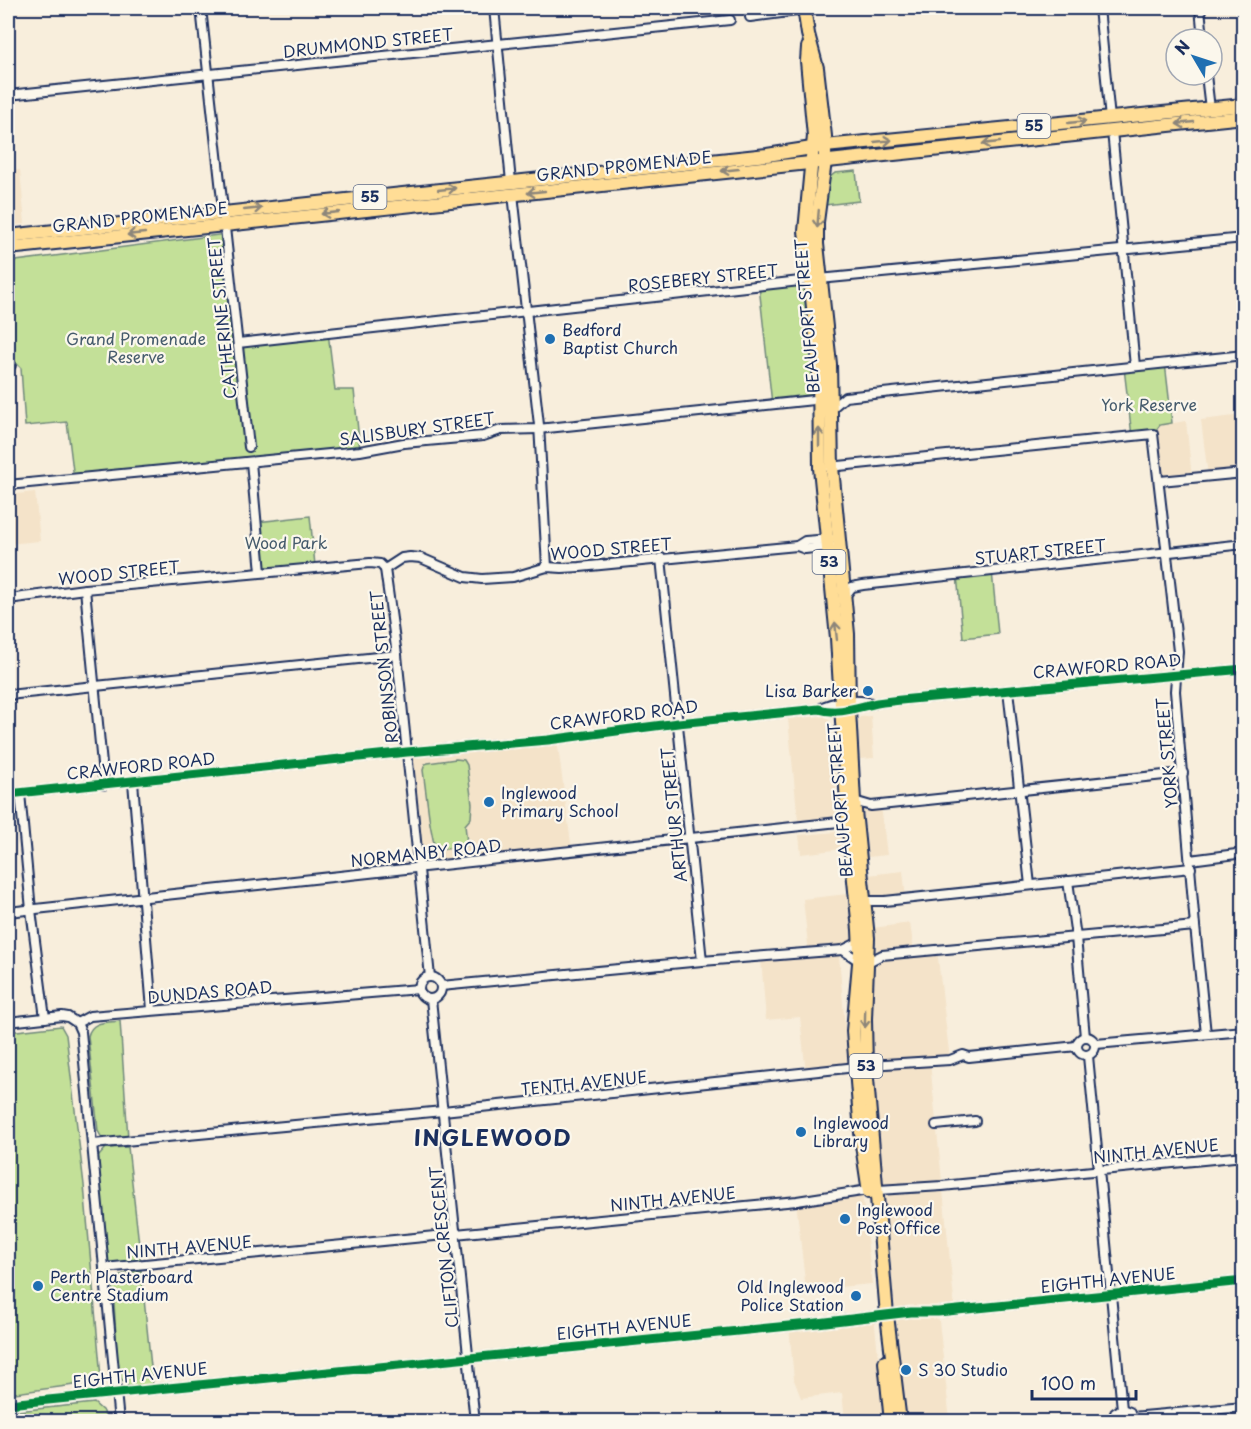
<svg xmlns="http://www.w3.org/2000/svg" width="1251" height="1429" font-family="'Playpen Sans',sans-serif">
	<rect width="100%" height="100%" fill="#f8eedc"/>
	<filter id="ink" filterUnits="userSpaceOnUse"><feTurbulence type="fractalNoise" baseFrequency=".0167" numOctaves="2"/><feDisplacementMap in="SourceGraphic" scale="12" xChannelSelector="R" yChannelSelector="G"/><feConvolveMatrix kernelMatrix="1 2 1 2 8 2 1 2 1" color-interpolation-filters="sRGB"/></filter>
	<g filter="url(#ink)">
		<!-- built -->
		<g fill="#f4e3c9">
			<polygon points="20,170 25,224 8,226 8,171"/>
			<polygon points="1243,415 1243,473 1208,476 1201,420"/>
			<polygon points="1186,421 1192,478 1160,481 1153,434 1160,425"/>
			<polygon points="35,492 40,541 8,544 8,495"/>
			<polygon points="825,716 831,723 838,815 834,818 798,821 788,719"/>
			<polygon points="871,716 874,758 859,759 856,722 860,717"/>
			<polygon points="557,739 572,851 419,866 407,752"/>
			<polygon points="862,804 881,805 887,855 868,857"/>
			<polygon points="838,832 842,835 843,849 801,854 799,835"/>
			<polygon points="903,871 906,898 873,907 868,875"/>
			<polygon points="847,894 852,941 839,956 847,1051 850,1069 806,1074 800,1017 766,1020 761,958 809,954 803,899"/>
			<polygon points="910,923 914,952 937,950 950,1060 930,1062 955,1310 938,1312 950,1421 905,1421 884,1189 870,1066 868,1027 877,953 873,928"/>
			<polygon points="862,1191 872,1284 806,1290 796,1201"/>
			<polygon points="874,1316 885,1421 845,1421 842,1393 801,1398 794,1380 789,1326"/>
		</g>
		<!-- green -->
		<g fill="#c3e098" stroke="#6f887b" stroke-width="1.5">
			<polygon points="856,171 859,201 825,205 829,178 835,173"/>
			<polygon points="226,234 238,342 328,332 335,390 354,390 360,451 74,479 67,422 25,426 21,368 12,359 8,358 8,262"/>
			<polygon points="803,281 812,343 813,399 772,404 759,286"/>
			<polygon points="1165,363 1172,423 1160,425 1153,434 1132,436 1124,368"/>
			<polygon points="310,516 315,565 261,572 257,522"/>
			<polygon points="992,571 998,634 963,638 957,575"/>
			<polygon points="456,759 464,760 467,765 472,804 471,818 465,825 467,843 466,846 446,849 434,844 430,824 423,770 425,764 428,763"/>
			<path d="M 120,1021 L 128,1138 L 103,1140 L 98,1131 L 88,1036 C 92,1020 107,1023 120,1021 Z"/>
			<polygon points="61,1026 66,1035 84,1185 101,1378 96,1382 8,1394 8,1032"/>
			<polygon points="128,1147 141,1262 112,1264 105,1259 98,1157 106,1148"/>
			<path d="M 141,1270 L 153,1386 C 134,1387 126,1392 118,1372 L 113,1285 L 121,1275 Z"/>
			<polygon points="94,1403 104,1412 106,1421 8,1421 8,1412"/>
		</g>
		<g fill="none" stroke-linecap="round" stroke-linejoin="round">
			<defs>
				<g id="minor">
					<polyline points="201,8 249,447"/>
					<polyline points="494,8 511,182"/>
					<polyline points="1099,8 1110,119"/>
					<polyline points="1200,8 1203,39"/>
					<polyline points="750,17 820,8"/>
					<polyline points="1206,75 1210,109"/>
					<polyline points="8,95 730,20"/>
					<polyline points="1112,131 1135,366"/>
					<polyline points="513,194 539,425 547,567"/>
					<polyline points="238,343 809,280 1244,238"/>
					<polyline points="8,366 11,365"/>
					<polyline points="831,409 845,397 1244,355"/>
					<polyline points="251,462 261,572"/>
					<polyline points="829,467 1153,434 1178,651 1175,691 1195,926 1206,1034"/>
					<polyline points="1160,481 1244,473"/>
					<polyline points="8,485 360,451 404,443 483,436 501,430 538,429 823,399"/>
					<polyline points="797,546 805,549 831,546"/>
					<polyline points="661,558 702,961"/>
					<polyline points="385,569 402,558 410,557 421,558 465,577 482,579 513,577 547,567 562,568 580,567 797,546 805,541 831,539"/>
					<polyline points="385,569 397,655 430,977"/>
					<polyline points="85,589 104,785"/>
					<polyline points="845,596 852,587 863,585 1244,544"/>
					<polyline points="8,599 85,589 370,563 380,564 385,569"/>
					<polyline points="1008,690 1030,885"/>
					<polyline points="8,695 397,655"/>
					<path d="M 819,709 C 832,701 859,698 874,704"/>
					<polyline points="133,782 152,1010"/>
					<polyline points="20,793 31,910 45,1018"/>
					<path d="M 8,794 L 407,752 L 548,740 L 678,723 L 819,709 C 838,715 858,707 877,703 C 888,701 900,700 911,699 L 1244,669"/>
					<polyline points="854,801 871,806 1183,773"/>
					<polyline points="1190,860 1244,853"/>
					<polyline points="1068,881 1076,937 1085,1037"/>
					<polyline points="861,901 885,901 1191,868"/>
					<polyline points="8,912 848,821"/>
					<polyline points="843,950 859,961"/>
					<polyline points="868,962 882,955 1195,926"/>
					<circle cx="430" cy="988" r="11"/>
					<polyline points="441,986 702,961 843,950 859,942"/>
					<polyline points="431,999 475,1422"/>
					<polyline points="8,1022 62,1016 68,1017 77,1023"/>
					<polyline points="77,1023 81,1032 86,1082 119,1422"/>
					<polyline points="77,1023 90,1016 419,989"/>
					<circle cx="1086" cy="1046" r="9"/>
					<polyline points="1096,1044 1244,1031"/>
					<polyline points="1088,1056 1122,1409"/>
					<polyline points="936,1125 975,1121"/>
					<polyline points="93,1144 443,1111 885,1064 950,1060 963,1055 969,1057 1077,1046"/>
					<polyline points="104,1268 797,1201 862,1191 942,1186 1244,1156"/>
					<polyline points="8,1404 809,1324 911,1312 938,1312 1244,1281"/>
					<polyline points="1132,1417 1244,1407"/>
					<polyline points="1113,1422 1115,1413 1122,1409 1130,1412 1132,1421"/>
				</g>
				<g id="primary">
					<polyline points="804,8 808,34 817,68 825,136 825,161 817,222 817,244 830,364 832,467 848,634 849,710 854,801 868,938 865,1019 866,1067 887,1315 900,1422"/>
					<polyline points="808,47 807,61 814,136 805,231 819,365 820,468 837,638 848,821 859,930 860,952 853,1031 862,1145 869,1192"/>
					<polyline points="8,236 767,155 825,146 1244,105"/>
					<polyline points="8,248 1244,117"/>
					<polyline points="885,1362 891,1422"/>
				</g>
			</defs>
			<!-- minor casing -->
			<use href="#minor" stroke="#1b2f5e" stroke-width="12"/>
			<!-- primary casing -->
			<use href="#primary" stroke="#1b2f5e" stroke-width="16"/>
			<!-- minor -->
			<use href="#minor" stroke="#fbf7ec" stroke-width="8"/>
			<!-- primary -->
			<use href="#primary" stroke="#ffdd96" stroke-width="12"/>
			<defs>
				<g id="cycleway">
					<path d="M 8,794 L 407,752 L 548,740 L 678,723 L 819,709 C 838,715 858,707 877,703 C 888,701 900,700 911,699 L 1244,669"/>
					<polyline points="8,1404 809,1324 911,1312 938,1312 1244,1281"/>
				</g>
			</defs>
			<!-- cycleway casing -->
			<use href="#cycleway" stroke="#fbf7ec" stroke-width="13"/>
			<!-- cycleway -->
			<use href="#cycleway" stroke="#00873e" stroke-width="9"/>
		</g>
		<!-- one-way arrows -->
		<defs><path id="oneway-shaft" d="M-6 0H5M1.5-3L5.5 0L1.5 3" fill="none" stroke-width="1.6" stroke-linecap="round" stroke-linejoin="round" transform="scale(1.5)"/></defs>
		<g stroke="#8d867a">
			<use href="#oneway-shaft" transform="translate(1077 122) rotate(-6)"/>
			<use href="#oneway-shaft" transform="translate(1185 123) rotate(174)"/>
			<use href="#oneway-shaft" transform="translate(883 141) rotate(-6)"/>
			<use href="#oneway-shaft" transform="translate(991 143) rotate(174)"/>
			<use href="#oneway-shaft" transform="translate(730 170) rotate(174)"/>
			<use href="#oneway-shaft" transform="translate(447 189) rotate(-6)"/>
			<use href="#oneway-shaft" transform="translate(536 192) rotate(174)"/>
			<use href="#oneway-shaft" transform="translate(253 209) rotate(-6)"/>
			<use href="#oneway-shaft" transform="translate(330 213) rotate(174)"/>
			<use href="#oneway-shaft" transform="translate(818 219) rotate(95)"/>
			<use href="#oneway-shaft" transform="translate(136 234) rotate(174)"/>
			<use href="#oneway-shaft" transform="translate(819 437) rotate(-90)"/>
			<use href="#oneway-shaft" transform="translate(836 631) rotate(-96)"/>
			<use href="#oneway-shaft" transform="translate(865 1019) rotate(91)"/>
		</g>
	</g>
	<!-- markers -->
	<g fill="#1f6fb2" stroke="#fbf7ec" stroke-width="2">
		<circle cx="550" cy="339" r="6"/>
		<circle cx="868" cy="691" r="6"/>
		<circle cx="489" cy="802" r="6"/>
		<circle cx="801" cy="1132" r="6"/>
		<circle cx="845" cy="1219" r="6"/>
		<circle cx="38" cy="1286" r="6"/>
		<circle cx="856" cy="1296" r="6"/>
		<circle cx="906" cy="1370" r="6"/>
	</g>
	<g text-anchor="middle" stroke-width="4.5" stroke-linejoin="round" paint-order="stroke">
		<!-- shield labels -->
		<g fill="#fbf7ec" stroke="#5e6b89" stroke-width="1.5">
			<rect x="1017.5" y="114" width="33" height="24" rx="4.5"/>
			<rect x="353.5" y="185" width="33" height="24" rx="4.5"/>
			<rect x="812.5" y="550" width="33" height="24" rx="4.5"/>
			<rect x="849.5" y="1054" width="33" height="24" rx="4.5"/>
		</g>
		<g font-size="15" font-weight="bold" fill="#1b2f5e">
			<text x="1034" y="131">55</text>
			<text x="370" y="202">55</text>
			<text x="829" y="567">53</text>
			<text x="866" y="1071">53</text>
		</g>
		<!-- street labels -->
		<g font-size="16" fill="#1b2f5e" stroke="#fbf7ec">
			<text transform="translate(368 43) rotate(-6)" y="6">DRUMMOND STREET</text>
			<text transform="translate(624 166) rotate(-6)" y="6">GRAND PROMENADE</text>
			<text transform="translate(140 217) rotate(-6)" y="6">GRAND PROMENADE</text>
			<text transform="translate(703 278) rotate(-6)" y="6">ROSEBERY STREET</text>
			<text transform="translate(807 316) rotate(-95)" y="6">BEAUFORT STREET</text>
			<text transform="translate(222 318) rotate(-96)" y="6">CATHERINE STREET</text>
			<text transform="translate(417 429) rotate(-8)" y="6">SALISBURY STREET</text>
			<text transform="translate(611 549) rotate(-5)" y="6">WOOD STREET</text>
			<text transform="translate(1040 552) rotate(-6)" y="6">STUART STREET</text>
			<text transform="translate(119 573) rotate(-6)" y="6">WOOD STREET</text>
			<text transform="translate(1107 666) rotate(-5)" y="6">CRAWFORD ROAD</text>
			<text transform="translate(384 667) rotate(-96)" y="6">ROBINSON STREET</text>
			<text transform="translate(624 715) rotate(-7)" y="6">CRAWFORD ROAD</text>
			<text transform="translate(1167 753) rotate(-95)" y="6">YORK STREET</text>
			<text transform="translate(141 766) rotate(-6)" y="6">CRAWFORD ROAD</text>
			<text transform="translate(840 800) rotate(-95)" y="6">BEAUFORT STREET</text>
			<text transform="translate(674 815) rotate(-96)" y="6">ARTHUR STREET</text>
			<text transform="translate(426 853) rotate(-6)" y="6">NORMANBY ROAD</text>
			<text transform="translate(210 992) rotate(-5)" y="6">DUNDAS ROAD</text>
			<text transform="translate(584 1083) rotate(-6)" y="6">TENTH AVENUE</text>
			<text transform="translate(1156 1151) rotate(-6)" y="6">NINTH AVENUE</text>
			<text transform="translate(673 1199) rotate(-6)" y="6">NINTH AVENUE</text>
			<text transform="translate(189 1247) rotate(-5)" y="6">NINTH AVENUE</text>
			<text transform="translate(444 1247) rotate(-96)" y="6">CLIFTON CRESCENT</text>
			<text transform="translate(1108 1280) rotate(-6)" y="6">EIGHTH AVENUE</text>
			<text transform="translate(624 1327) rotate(-6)" y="6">EIGHTH AVENUE</text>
			<text transform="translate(140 1375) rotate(-6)" y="6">EIGHTH AVENUE</text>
		</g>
		<!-- poi labels -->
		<g font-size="16" fill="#1b2f5e" stroke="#fbf7ec" text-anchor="start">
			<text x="562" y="336">Bedford<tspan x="562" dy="18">Baptist Church</tspan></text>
			<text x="856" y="697" text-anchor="end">Lisa Barker</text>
			<text x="501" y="799">Inglewood<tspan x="501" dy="18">Primary School</tspan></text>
			<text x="813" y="1129">Inglewood<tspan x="813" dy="18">Library</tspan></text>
			<text x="857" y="1216">Inglewood<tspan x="857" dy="18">Post Office</tspan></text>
			<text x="50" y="1283">Perth Plasterboard<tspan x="50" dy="18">Centre Stadium</tspan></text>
			<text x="844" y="1293" text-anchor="end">Old Inglewood<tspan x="844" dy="18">Police Station</tspan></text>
			<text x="918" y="1376">S 30 Studio</text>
		</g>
		<!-- park labels -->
		<g font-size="16" fill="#455b6c" stroke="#fbf7ec">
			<text x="136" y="345">Grand Promenade<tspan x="136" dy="18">Reserve</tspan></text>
			<text x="1149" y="411">York Reserve</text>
			<text x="286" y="549">Wood Park</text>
		</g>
		<!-- district labels -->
		<g font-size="22" font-weight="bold" letter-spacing="1.5" fill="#1b2f5e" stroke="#fbf7ec">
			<text x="493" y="1146">INGLEWOOD</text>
		</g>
	</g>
	<!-- margin -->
	<rect width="1251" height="1429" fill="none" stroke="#fbf7ec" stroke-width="30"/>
	<rect x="15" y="15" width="1221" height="1399" fill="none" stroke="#1b2f5e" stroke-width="2" filter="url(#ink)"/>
	<!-- north arrow -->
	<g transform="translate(1194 57) rotate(309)"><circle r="28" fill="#fbf7ec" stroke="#a1a7b3" stroke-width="1.5"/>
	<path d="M0-4.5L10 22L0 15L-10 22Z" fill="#1f6fb2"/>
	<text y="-9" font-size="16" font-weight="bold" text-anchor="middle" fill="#1b2f5e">N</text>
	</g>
	<!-- scale -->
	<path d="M1032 1390v9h104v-9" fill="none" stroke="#1b2f5e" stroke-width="3"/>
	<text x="1041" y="1390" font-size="18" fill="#1b2f5e" stroke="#fbf7ec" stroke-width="4.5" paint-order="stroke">100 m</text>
</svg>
